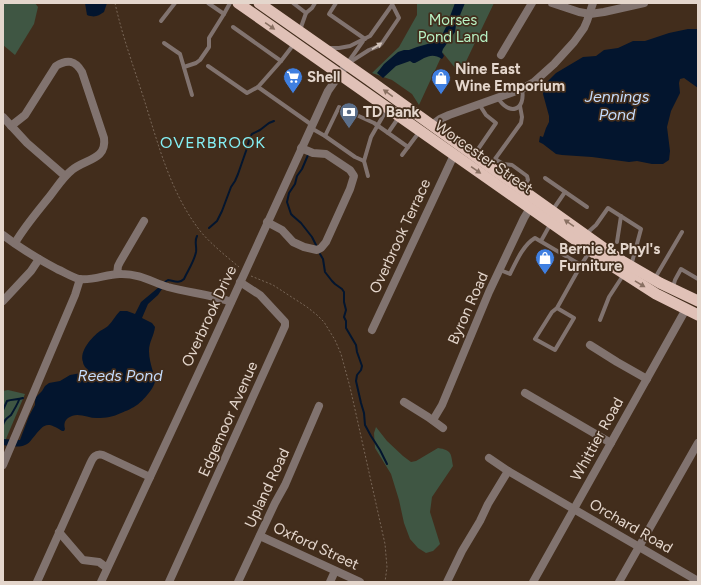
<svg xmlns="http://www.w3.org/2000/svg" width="701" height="585" font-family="Figtree,sans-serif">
	<rect width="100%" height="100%" fill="#422d1c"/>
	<!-- green -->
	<g fill="#3f5643">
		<polygon points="3,3 35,3 38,7 34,24 15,55 3,45"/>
		<polygon points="417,3 494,3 460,74 443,53 419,105 412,94 392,80 372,73 399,47 417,15"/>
		<polygon points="8,390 25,394 3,446 3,391"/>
		<path d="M 376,427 L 387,441 L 403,456 L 411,462 L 416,461 L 438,448 C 452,450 451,454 453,466 L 432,497 L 430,512 L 440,544 L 433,551 L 426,553 L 418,548 L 410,539 L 404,523 L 399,500 L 391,474 L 375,448 L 374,433 Z"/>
	</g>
	<!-- water -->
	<g fill="#03152e">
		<path d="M 85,3 L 107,3 L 104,12 C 98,16 95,18 87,15 Z"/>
		<path d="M 455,3 L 465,3 L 456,25 L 455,32 L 443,49 L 442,52 L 444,56 L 442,59 C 431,52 425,58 415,63 L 413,63 L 410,61 L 396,66 L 383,78 L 377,73 L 384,64 L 398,52 L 404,50 L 409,50 L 417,47 L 431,43 L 442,35 L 446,27 Z"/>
		<polygon points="688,29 698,29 698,88 684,78 680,79 679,83 680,93 671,111 667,127 670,151 669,160 663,164 652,164 637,161 629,162 592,157 562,155 556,154 543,144 539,142 540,136 543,137 546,128 549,122 549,116 543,94 544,88 548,81 556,73 583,57 596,56 604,50 618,48 633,41 645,41 669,33"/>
		<path d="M 159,287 L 162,289 L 158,295 L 148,304 L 142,318 L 152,323 L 155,327 C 154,336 149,342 149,351 C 149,358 151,365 153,372 C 154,375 155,378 155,381 C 155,387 143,401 137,405 C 133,408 126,411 121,413 C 113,417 106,418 97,418 C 87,418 77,411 68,418 C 64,421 64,425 65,429 L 64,431 L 62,431 C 45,420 44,425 32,439 C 30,442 28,444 25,445 C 19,448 10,446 3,445 L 3,439 L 20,440 L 29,416 L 35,405 L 35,401 L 36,397 L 42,391 L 45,386 L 49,383 L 60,381 L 70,375 L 81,373 L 88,370 C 86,368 83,365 83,362 C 79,351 92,337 100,331 C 103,329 106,328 108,326 C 113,321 115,316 120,311 L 127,311 L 135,314 L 141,302 Z"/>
	</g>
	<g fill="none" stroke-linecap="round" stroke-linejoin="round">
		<!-- stream -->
		<g stroke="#03152e" stroke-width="2">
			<polyline points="308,155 302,169 297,176 295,184 289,193 287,202 291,214 293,216 301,223 312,237 316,245"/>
			<polyline points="209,228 217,221 222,211 231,187 235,181 238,174 246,151 250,137 252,134 260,130 269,123 274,121"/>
			<polyline points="320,254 323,259 325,272 332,281 335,284 342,289 344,292 344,302 346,310 344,317 346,321 346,328 356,345 357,352 362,366 361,370 357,375 356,381 361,403 364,413 365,425 371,436 380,450 387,464"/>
			<path d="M 165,282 L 168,280 C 174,281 179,284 184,279 C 188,270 194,262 196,252 C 197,246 194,242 197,236"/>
			<path d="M 3,410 L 7,401 C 12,399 17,400 23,398"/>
			<path d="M 3,425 C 4,420 7,418 11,415 C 14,410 17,405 19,400"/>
		</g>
		<!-- path -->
		<g stroke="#786657" stroke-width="1" stroke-dasharray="2 2" stroke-linecap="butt">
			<path d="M 115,3 C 122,35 133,65 143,96 C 158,143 170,193 201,232 C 212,245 226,256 239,267"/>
			<polyline points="251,276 273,285 307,307 317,315 324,322 335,340 341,354 350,387 385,544 387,567 385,582"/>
		</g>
		<!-- service -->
		<g stroke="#81736f" stroke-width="4">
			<polyline points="208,3 224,14 230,3"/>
			<polyline points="293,3 306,13"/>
			<polyline points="336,3 329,14 365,39"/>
			<polyline points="161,21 175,3"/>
			<polyline points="233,27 281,61"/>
			<polyline points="300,30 306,13 312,8 315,3"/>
			<polyline points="164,43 180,54 192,95"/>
			<polyline points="330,48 339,48 350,46 370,36 392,5"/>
			<polyline points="349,61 363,41"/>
			<polyline points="347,64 369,50 379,46 382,43 399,18 392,4"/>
			<polyline points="208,66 247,93 258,87 281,61 294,44"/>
			<polyline points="184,67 196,63 200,60 209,47 209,38 224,14"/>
			<polyline points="258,87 312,125"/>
			<path d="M 498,98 C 509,116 526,111 522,89"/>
			<polyline points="520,106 522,117 521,123 495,159 503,164 512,165 527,176 528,180 522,189"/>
			<polyline points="311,128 325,136 355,157 364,161"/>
			<polyline points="388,133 399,117"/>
			<polyline points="325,136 339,107 374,123 408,147"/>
			<polyline points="402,155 420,131"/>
			<polyline points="474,155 496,123 486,115 479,104"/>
			<polyline points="368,176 364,161 371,137 387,109"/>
			<polyline points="545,178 587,207"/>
			<polyline points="552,211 565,192"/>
			<polyline points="586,234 596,225 608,208 641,229 631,266"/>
			<polyline points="541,241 551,223"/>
			<polyline points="617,242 621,216"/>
			<path d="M 500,270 L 510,274 C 516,262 523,245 535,238 L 581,265"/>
			<polyline points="655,278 682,232"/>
			<polyline points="673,287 675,280 681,269 698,279"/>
			<polyline points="557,308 574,318 555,350 535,339 552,312 557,308 581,265 590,251"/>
			<polyline points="600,320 609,297 624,274"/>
		</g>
		<!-- minor -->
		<g stroke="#81736f" stroke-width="8">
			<polyline points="552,3 579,12 590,14 604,12 644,3"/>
			<polyline points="501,55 532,3"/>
			<polyline points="3,117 27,143 65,176"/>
			<polyline points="432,125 440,119 449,115 522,89 534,82 554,64 574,42 584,28 587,21 593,3"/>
			<path d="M 11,126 L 25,115 L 56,66 C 67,59 75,60 82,72 L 104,138 C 107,160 85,159 72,170 C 63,177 57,187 50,196 C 38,211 25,226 15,243"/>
			<polyline points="267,222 282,230 293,242 304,247 317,250 321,248 326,242 350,189 354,176 350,170 326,154 313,153 301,148"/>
			<path d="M 3,235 C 20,248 38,259 57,269 C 64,272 72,277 79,279 C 94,281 108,273 122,274 C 140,274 152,282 168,287 C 189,293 211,294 231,302"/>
			<polyline points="117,274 118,266 120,262 144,221"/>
			<polyline points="3,301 31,271 39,259"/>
			<polyline points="372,330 454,155"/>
			<polyline points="590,345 617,362 647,379"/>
			<polyline points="525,393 611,443"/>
			<polyline points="404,402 428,417 443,428"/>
			<polyline points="433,420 442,405 489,292 524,218 530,208"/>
			<polyline points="489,458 508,471 698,581"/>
			<polyline points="3,465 75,295 80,279"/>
			<polyline points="59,532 83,560 99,562 107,568"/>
			<polyline points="260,536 360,582"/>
			<path d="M 37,582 L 90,464 C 93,457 96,453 103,455 L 150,477"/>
			<polyline points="169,582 285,326 285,322 260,295 240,282"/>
			<polyline points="238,582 275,503 285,485 319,406"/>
			<polyline points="330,582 335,571"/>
			<polyline points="447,582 462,551 480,521 488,504 508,471"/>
			<polyline points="533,582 686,309"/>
			<polyline points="619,582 698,443"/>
		</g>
		<!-- tertiary -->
		<polyline stroke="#81736f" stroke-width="8" points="101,582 207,355 328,91 347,64"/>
		<!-- trunk -->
		<g stroke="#e0c1b7" stroke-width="11">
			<polyline points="238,3 614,267 656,294 698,315"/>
			<polyline points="259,3 369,80 490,167 622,261 660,283 698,301"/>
		</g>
	</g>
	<!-- one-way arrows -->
	<defs><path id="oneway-solid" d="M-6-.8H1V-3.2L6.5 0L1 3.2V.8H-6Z"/></defs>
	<g fill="#897062">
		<use href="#oneway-solid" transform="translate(270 26) rotate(35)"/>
		<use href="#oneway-solid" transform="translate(388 93) rotate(-144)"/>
		<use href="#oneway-solid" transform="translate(476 170) rotate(35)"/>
		<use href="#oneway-solid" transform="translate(569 223) rotate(-145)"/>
		<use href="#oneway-solid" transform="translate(640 284) rotate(31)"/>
	</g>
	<use fill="#d0c2b9" href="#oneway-solid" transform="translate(377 46) rotate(-33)"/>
	<!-- icons -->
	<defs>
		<symbol id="supermarket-pin" viewBox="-11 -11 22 30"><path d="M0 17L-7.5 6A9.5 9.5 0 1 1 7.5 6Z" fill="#3f7fe0" stroke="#422d1c"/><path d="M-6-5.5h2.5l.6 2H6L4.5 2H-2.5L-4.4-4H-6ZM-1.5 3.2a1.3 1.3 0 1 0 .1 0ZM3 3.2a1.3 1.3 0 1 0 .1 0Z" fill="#fff"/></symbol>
		<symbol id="shop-pin" viewBox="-11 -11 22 30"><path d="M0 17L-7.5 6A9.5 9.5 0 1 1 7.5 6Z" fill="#3f7fe0" stroke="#422d1c"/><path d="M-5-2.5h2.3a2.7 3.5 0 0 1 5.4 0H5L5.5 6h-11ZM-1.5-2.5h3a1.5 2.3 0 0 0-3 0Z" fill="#fff"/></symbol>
		<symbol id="bank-pin" viewBox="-11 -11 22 30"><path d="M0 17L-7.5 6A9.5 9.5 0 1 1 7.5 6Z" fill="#5c6f8a" stroke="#422d1c"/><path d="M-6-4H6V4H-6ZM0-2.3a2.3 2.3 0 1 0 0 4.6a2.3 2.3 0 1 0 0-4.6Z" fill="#fff"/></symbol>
	</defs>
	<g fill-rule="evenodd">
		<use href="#supermarket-pin" x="282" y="66" width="22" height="30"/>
		<use href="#shop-pin" x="430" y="67" width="22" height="30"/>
		<use href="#bank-pin" x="338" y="101" width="22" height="30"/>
		<use href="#shop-pin" x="534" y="247" width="22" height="30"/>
	</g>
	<g text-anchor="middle" stroke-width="3.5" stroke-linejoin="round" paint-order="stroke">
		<!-- park labels -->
		<g font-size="15" fill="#b8f2c4" stroke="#422d1c">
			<text x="453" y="25">Morses<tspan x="453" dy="17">Pond Land</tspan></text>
		</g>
		<!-- poi labels -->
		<g font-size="15" font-weight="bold" fill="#e4d6cc" stroke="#422d1c" text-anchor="start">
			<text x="455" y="74">Nine East<tspan x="455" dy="17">Wine Emporium</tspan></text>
			<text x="307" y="82">Shell</text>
			<text x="363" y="117">TD Bank</text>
			<text x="559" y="254">Bernie &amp; Phyl's<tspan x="559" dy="17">Furniture</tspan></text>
		</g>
		<!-- street labels -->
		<g font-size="15" fill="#e4d6cc" stroke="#422d1c">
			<text transform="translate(484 157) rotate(35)" y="5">Worcester Street</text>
			<text transform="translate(400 236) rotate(-65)" y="5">Overbrook Terrace</text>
			<text transform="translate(468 308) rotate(-66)" y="5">Byron Road</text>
			<text transform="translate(209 316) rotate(-65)" y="5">Overbrook Drive</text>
			<text transform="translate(228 419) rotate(-66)" y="5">Edgemoor Avenue</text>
			<text transform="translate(597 439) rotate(-61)" y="5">Whittier Road</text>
			<text transform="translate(267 488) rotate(-65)" y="5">Upland Road</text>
			<text transform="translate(631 526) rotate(30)" y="5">Orchard Road</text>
			<text transform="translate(316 546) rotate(25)" y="5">Oxford Street</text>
		</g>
		<!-- water labels -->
		<g font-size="16" font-style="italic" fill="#c4dcfd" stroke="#422d1c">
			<text x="617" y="102">Jennings<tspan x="617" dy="18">Pond</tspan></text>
			<text x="120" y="381">Reeds Pond</text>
		</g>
		<!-- neighbourhood labels -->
		<g font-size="16" letter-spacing="1" fill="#85f1f6" stroke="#422d1c">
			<text x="213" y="148">OVERBROOK</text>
		</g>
	</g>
	<!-- border -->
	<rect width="701" height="585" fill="none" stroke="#e4d6cc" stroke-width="8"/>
</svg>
